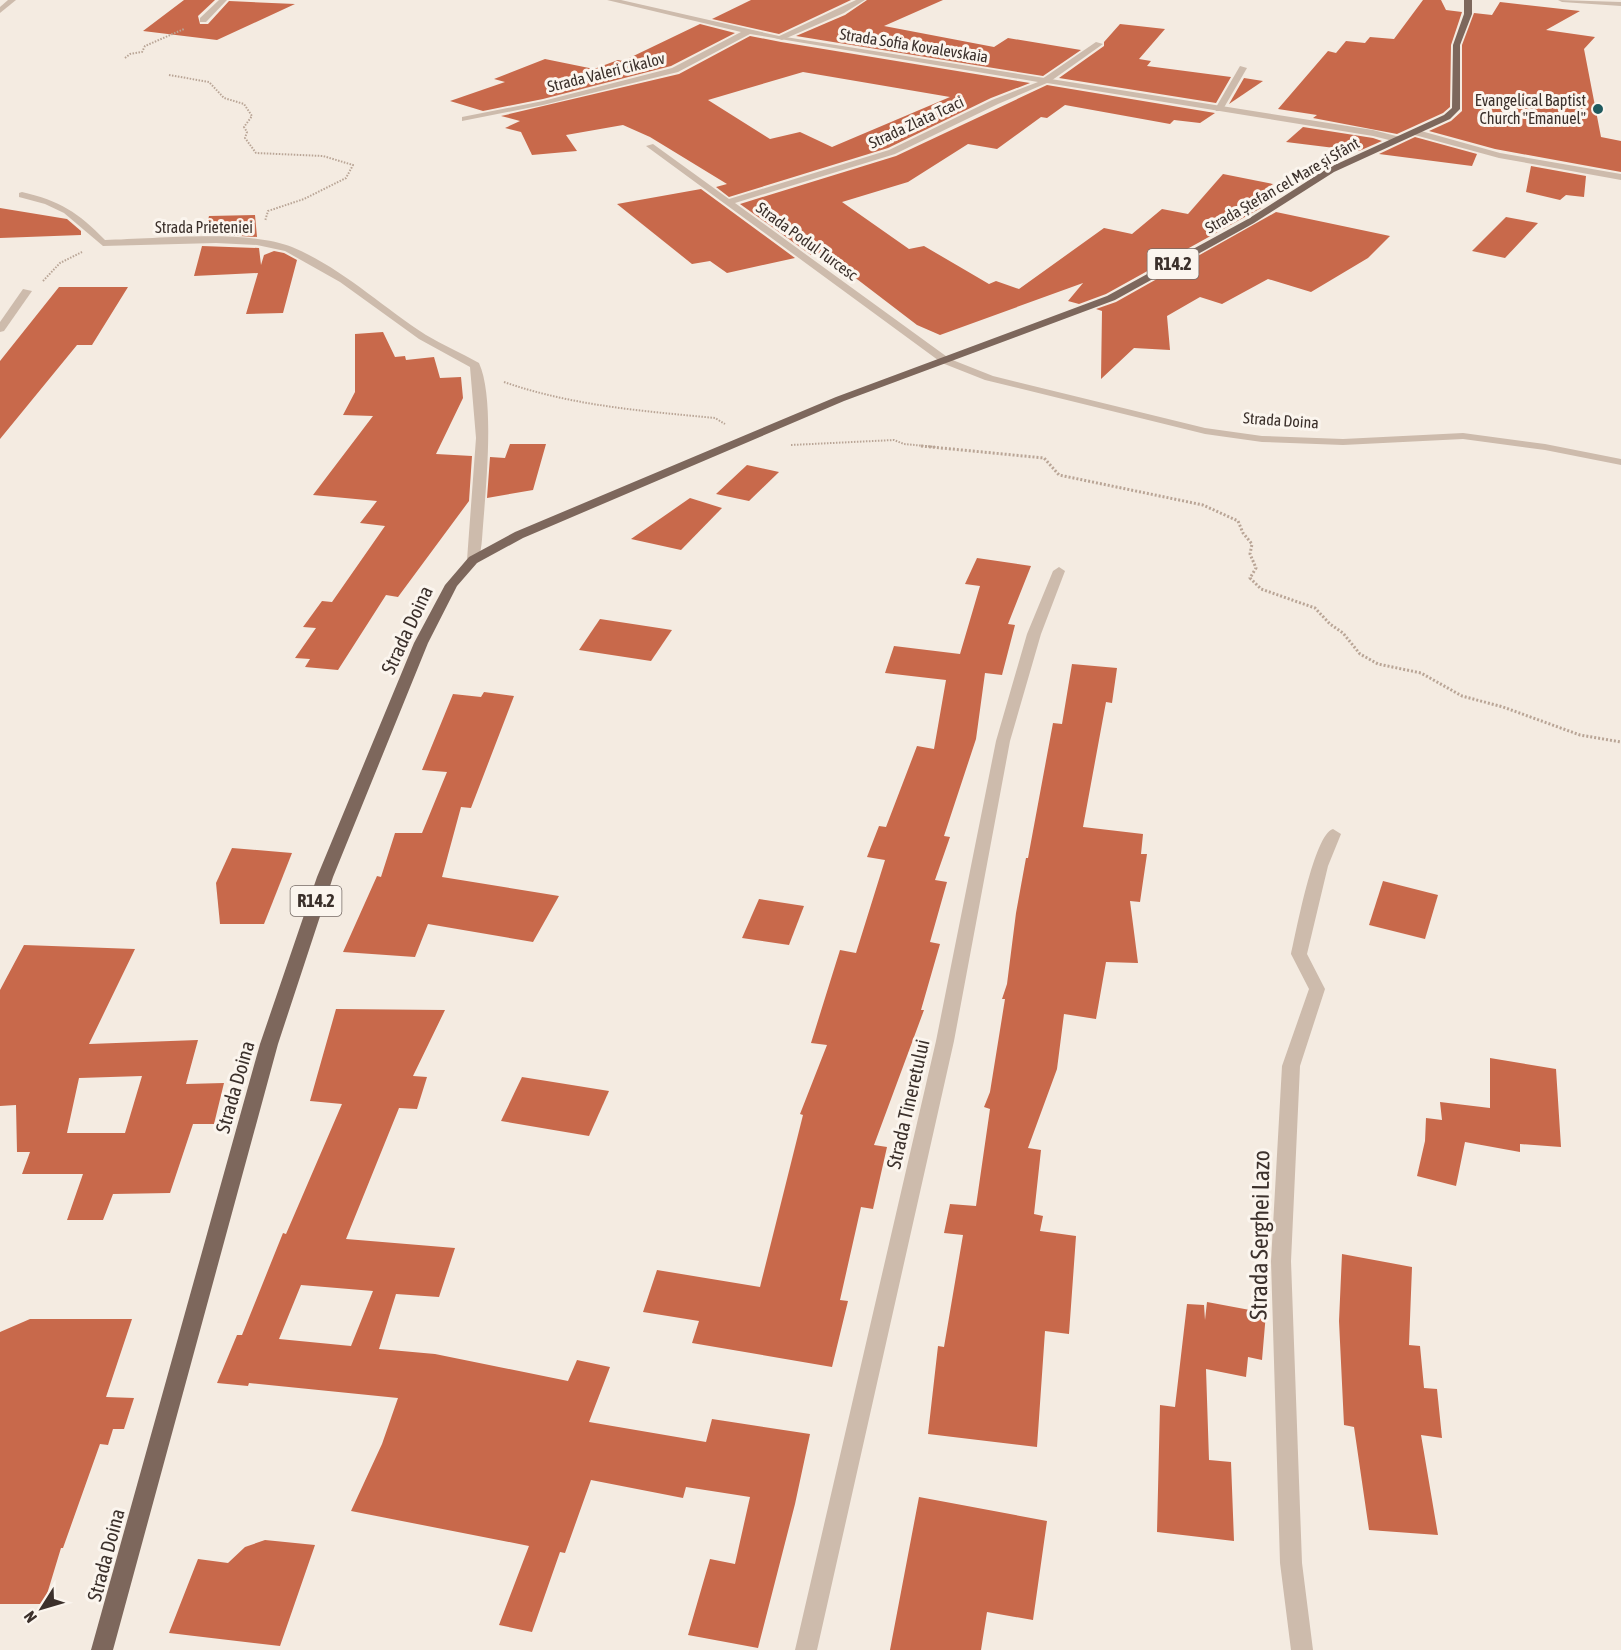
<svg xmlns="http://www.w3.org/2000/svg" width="1621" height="1650" font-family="'Asap Condensed',sans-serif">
	<rect width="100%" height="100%" fill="#f4ebe1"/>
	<!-- building -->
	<g fill="#c8694b" fill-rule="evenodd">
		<polygon points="184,0 215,0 198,16 200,24 208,24 229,1 295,4 217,40 143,31"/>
		<polygon points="751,0 851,0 779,34 712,19"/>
		<polygon points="867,0 943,0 884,26 994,47 1008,38 1081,50 1043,76 796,36 845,15"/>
		<polygon points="1423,0 1441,0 1446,10 1462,12 1451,45 1450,107 1443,113 1397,134 1313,118 1317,115 1278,109 1328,51 1336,53 1346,41 1365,43 1370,37 1394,39"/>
		<polygon points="1500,2 1580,11 1546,30 1595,37 1584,49 1601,137 1621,141 1621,172 1495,149 1429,131 1451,121 1462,111 1462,45 1474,13 1492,15"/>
		<polygon points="700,24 735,33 671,66 543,99 483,111 450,101 505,82 494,79 545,59 594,69 618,60 623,61"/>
		<polygon points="1120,24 1165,29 1139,59 1151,61 1147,66 1231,77 1216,103 1059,78 1104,46 1104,42"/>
		<path d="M 750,36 L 781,42 L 1030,83 L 991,98 L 888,148 L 729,197 L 716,187 L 727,184 L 650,137 L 623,125 L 566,135 L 577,151 L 532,155 L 521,132 L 505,128 L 520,121 L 501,116 L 679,74 ZM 803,72 L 950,97 L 832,147 L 800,132 L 770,139 L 708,100 Z"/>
		<polygon points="1244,78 1263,81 1229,104"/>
		<polygon points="1047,85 1215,113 1200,123 1174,120 1170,124 1065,105 1047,118 1041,117 997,149 968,144 908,182 842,202 909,249 924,246 989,284 996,281 1019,289 1104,228 1132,234 1162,209 1188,214 1223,174 1273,184 1248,205 1261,208 1106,294 1079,304 1068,301 1083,283 940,335 917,325 832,260 820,253 811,255 740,204 896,156"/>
		<polygon points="1303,127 1373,138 1382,141 1359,151 1286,142"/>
		<polygon points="1415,137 1477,154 1472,166 1379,154"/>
		<polygon points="1531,166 1586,176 1584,197 1566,195 1560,200 1526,192"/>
		<polygon points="701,189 795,258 727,273 710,261 692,264 617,204"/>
		<polygon points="0,208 67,219 81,231 81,235 0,238"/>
		<polygon points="1276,212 1390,236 1368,258 1311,292 1268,279 1222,304 1200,297 1167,316 1170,350 1134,348 1101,379 1102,311 1096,309 1116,302"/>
		<polygon points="255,215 257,237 205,234 209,216"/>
		<polygon points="1506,217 1538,223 1505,258 1472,251"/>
		<polygon points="202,246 259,248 261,265 264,255 274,251 284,253 297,260 283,313 246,314 258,273 194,276"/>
		<polygon points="59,287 128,287 92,345 77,345 0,439 0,361"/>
		<polygon points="383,332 395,357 405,356 406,360 434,357 440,378 461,377 463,398 436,454 472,456 469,501 398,597 386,595 338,670 305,667 310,659 295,658 316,628 303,627 322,601 332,602 385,526 360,523 377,501 313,495 373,416 343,415 355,392 355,334"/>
		<polygon points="510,444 546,444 533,490 487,498 490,457 505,458"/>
		<polygon points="747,465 779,472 749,501 716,494"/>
		<polygon points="690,498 722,508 681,550 631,539"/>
		<polygon points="977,558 1031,566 1008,624 1015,625 1002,675 985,673 976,739 944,836 950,837 935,880 947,882 930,942 940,944 921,1010 924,1010 874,1145 887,1147 873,1209 861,1207 840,1300 848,1301 832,1367 692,1343 699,1321 643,1312 657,1270 760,1287 803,1115 800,1114 827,1045 811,1043 840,950 856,953 885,860 867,857 879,826 886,827 917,746 934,749 946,680 885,673 894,646 960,654 980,586 965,584"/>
		<polygon points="600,619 672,630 651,661 579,650"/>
		<polygon points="1072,664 1117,668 1112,703 1106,702 1083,827 1143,834 1141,854 1147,854 1140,902 1130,901 1138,963 1106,962 1096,1019 1064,1014 1057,1069 1028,1148 1041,1150 1034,1214 1043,1216 1040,1231 1076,1236 1069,1334 1045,1331 1037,1447 928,1434 938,1346 944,1347 963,1235 944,1233 950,1204 976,1206 990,1109 984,1107 990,1092 1005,999 1002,999 1007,984 1016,913 1026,858 1028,858 1053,723 1062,724"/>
		<polygon points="484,692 514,696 471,808 461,807 442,877 559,896 533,942 428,924 415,957 343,952 377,876 381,877 395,833 422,833 447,772 422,770 453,694 481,697"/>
		<polygon points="232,848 292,853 264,924 220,924 216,883"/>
		<polygon points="1383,881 1438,895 1425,939 1369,925"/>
		<polygon points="759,899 804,906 789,945 742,938"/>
		<path d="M 24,945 L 135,949 L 89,1044 L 198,1040 L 186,1084 L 224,1083 L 214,1124 L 193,1124 L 170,1193 L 113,1194 L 103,1220 L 67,1220 L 83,1174 L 22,1174 L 30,1152 L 17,1152 L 16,1105 L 0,1106 L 0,990 ZM 142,1076 L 125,1133 L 67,1133 L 79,1078 Z"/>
		<path d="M 336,1009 L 445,1010 L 413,1076 L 427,1077 L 417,1109 L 399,1108 L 346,1239 L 455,1248 L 439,1297 L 396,1294 L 379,1349 L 435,1354 L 568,1381 L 577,1360 L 610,1367 L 589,1422 L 706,1442 L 712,1419 L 810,1434 L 795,1504 L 758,1648 L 688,1635 L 710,1559 L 735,1564 L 750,1497 L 686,1487 L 683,1498 L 591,1480 L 565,1553 L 560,1552 L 532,1632 L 499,1625 L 529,1546 L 351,1511 L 382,1444 L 398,1398 L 249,1383 L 248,1386 L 217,1383 L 237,1335 L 242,1335 L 283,1233 L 286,1234 L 342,1104 L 310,1101 ZM 301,1285 L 373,1291 L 351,1346 L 279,1339 Z"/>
		<polygon points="1490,1058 1556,1069 1561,1147 1520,1144 1520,1152 1465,1142 1456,1186 1417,1176 1425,1141 1426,1118 1442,1120 1440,1102 1490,1108"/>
		<polygon points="522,1077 609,1091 589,1136 501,1121"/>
		<polygon points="1342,1254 1412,1267 1409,1345 1420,1346 1424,1388 1437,1389 1442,1438 1421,1435 1438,1535 1369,1530 1354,1427 1344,1425 1339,1321"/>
		<polygon points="1207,1302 1266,1313 1262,1360 1248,1357 1246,1377 1206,1369 1209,1460 1231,1462 1234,1541 1157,1532 1160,1405 1175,1407 1187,1304 1204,1305 1205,1320"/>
		<polygon points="30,1319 132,1319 106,1397 134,1398 124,1429 113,1429 108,1445 100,1444 63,1548 61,1548 44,1604 0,1604 0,1332"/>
		<polygon points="919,1497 1047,1521 1033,1620 987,1612 981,1650 890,1650"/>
		<polygon points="265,1540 315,1545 280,1646 169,1633 198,1559 228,1563 245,1547"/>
	</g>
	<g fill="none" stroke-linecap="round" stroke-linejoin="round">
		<!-- path-far1 -->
		<g stroke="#b9a596" stroke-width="2" stroke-dasharray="1.5 1.5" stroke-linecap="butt">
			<polyline points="125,58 130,54 142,52 145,46 184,29"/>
			<polyline points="169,75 209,82 224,98 244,104 252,116 244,127 247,132 245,138 256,153 323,156 353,165 346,178 304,199 268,211 265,221"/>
			<polyline points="43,281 60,263 82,252"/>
			<path d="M 504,382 C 573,406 643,411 715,418 L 725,424"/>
			<polyline points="791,445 894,440 904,444 936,447"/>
		</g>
		<!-- path -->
		<polyline stroke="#b9a596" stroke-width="3" stroke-dasharray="2 2" stroke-linecap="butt" points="921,446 1044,458 1059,475 1203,505 1238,521 1243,533 1252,544 1250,554 1256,568 1250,578 1261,589 1315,608 1330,624 1343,633 1360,654 1378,664 1421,673 1462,696 1503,707 1580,735 1621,742"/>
		<!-- lane -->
		<g fill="#cdbbac" fill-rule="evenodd">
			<polygon points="856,0 865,0 844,13 782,40 775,38"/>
			<polygon points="1096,42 1103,44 1048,83 1042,83 1042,79"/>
			<polygon points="1240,66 1247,68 1222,111 1216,111 1215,109"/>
		</g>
		<!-- street -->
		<g fill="#cdbbac" fill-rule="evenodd">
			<polygon points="8,0 16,0 0,13 0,7"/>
			<polygon points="219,0 227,0 206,22 200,22 200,18"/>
			<polygon points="607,0 621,0 779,36 1373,130 1400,137 1400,141 1397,142 1373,136 1047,83 998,104 895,154 735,203 950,359 993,376 1205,428 1262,436 1343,439 1463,433 1545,444 1621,459 1621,465 1545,450 1463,439 1343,445 1262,442 1205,434 985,380 942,363 646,146 653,144 729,199 889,150 992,100 1038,82 750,34 678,72 543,105 462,121 462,117 543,101 672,68 741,32"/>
			<polygon points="1558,0 1621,2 1621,6 1562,2"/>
			<polygon points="1414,129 1500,153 1621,174 1621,180 1499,158 1411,134 1410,132"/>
			<path d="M 22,192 C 60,201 78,212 105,240 C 155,239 248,229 292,247 C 342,268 381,306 426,335 C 443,345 461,353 479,363 C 495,398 486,486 483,526 C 482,537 482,552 477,563 L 469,563 L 467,560 L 476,438 L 470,367 L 419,339 L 340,282 L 285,251 L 257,245 L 216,243 L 103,246 L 64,213 L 45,204 L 19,197 L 19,193 Z"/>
			<polygon points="23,289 32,291 4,331 0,332 0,322"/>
			<polygon points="1059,567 1065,571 1041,634 1010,741 954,1041 817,1650 795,1650 936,1041 996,741 1027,634 1053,571"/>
			<path d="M 1333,829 L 1341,834 L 1328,866 L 1307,954 L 1325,989 L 1300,1066 L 1291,1261 L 1302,1563 L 1313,1650 L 1291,1650 L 1280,1563 L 1271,1261 L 1282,1066 L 1309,989 L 1291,954 C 1296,933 1314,834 1333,829 Z"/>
		</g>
		<!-- primary -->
		<polygon fill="#7d675c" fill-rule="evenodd" points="1464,0 1472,0 1472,14 1460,45 1460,109 1450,119 1334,172 1254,223 1115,300 844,401 523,538 477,563 457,586 428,643 333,877 278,1044 113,1650 91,1650 260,1044 317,877 414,643 445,585 469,557 515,532 836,397 1107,296 1248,219 1328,168 1444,115 1452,108 1453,45 1464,14"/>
	</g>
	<!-- markers -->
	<circle fill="#1f5a5e" stroke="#fbf5ee" stroke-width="2" cx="1598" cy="109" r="6"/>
	<g text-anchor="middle" stroke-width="6" stroke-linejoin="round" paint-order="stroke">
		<!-- far-street labels -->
		<g font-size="16" fill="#3b302b" stroke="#fbf5ee">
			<text transform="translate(914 45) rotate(9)" y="6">Strada Sofia Kovalevskaia</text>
			<text transform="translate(606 72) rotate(-14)" y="6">Strada Valeri Cikalov</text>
			<text transform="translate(916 122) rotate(-25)" y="6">Strada Zlata Tcaci</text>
			<text transform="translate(1282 185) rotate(-30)" y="6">Strada Ștefan cel Mare și Sfânt</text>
			<text x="204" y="233">Strada Prieteniei</text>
			<text transform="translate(807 241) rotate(36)" y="6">Strada Podul Turcesc</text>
			<text transform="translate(1281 420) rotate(4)" y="6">Strada Doina</text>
		</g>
		<!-- far-poi labels -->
		<g font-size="16" fill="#3b302b" stroke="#fbf5ee" text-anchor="end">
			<text x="1586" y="106">Evangelical Baptist<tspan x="1586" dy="18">Church "Emanuel"</tspan></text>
		</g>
		<!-- shield labels -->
		<g fill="#fbf5ee" stroke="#756b66" stroke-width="1.5">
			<rect x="1147.5" y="249" width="51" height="30" rx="4.5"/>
			<rect x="290.5" y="886" width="51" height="30" rx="4.5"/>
		</g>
		<g font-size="18" font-weight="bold" fill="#3b302b">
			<text x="1173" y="270">R14.2</text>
			<text x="316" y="907">R14.2</text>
		</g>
		<!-- street labels -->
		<g font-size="20" fill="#3b302b" stroke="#fbf5ee">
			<text transform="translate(407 630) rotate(-65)" y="7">Strada Doina</text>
			<text transform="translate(235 1087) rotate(-74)" y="7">Strada Doina</text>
			<text transform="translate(908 1104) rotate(-77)" y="7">Strada Tineretului</text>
			<text transform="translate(106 1555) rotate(-75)" y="7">Strada Doina</text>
		</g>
		<!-- near-street labels -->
		<g font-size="24" fill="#3b302b" stroke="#fbf5ee">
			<text transform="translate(1260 1235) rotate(-89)" y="8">Strada Serghei Lazo</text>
		</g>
	</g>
	<!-- north arrow -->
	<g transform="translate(42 1608) rotate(233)" stroke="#fbf5ee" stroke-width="4.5" paint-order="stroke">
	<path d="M0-4.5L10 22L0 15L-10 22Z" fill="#3b302b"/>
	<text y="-9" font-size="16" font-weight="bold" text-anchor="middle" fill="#3b302b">N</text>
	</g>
</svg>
